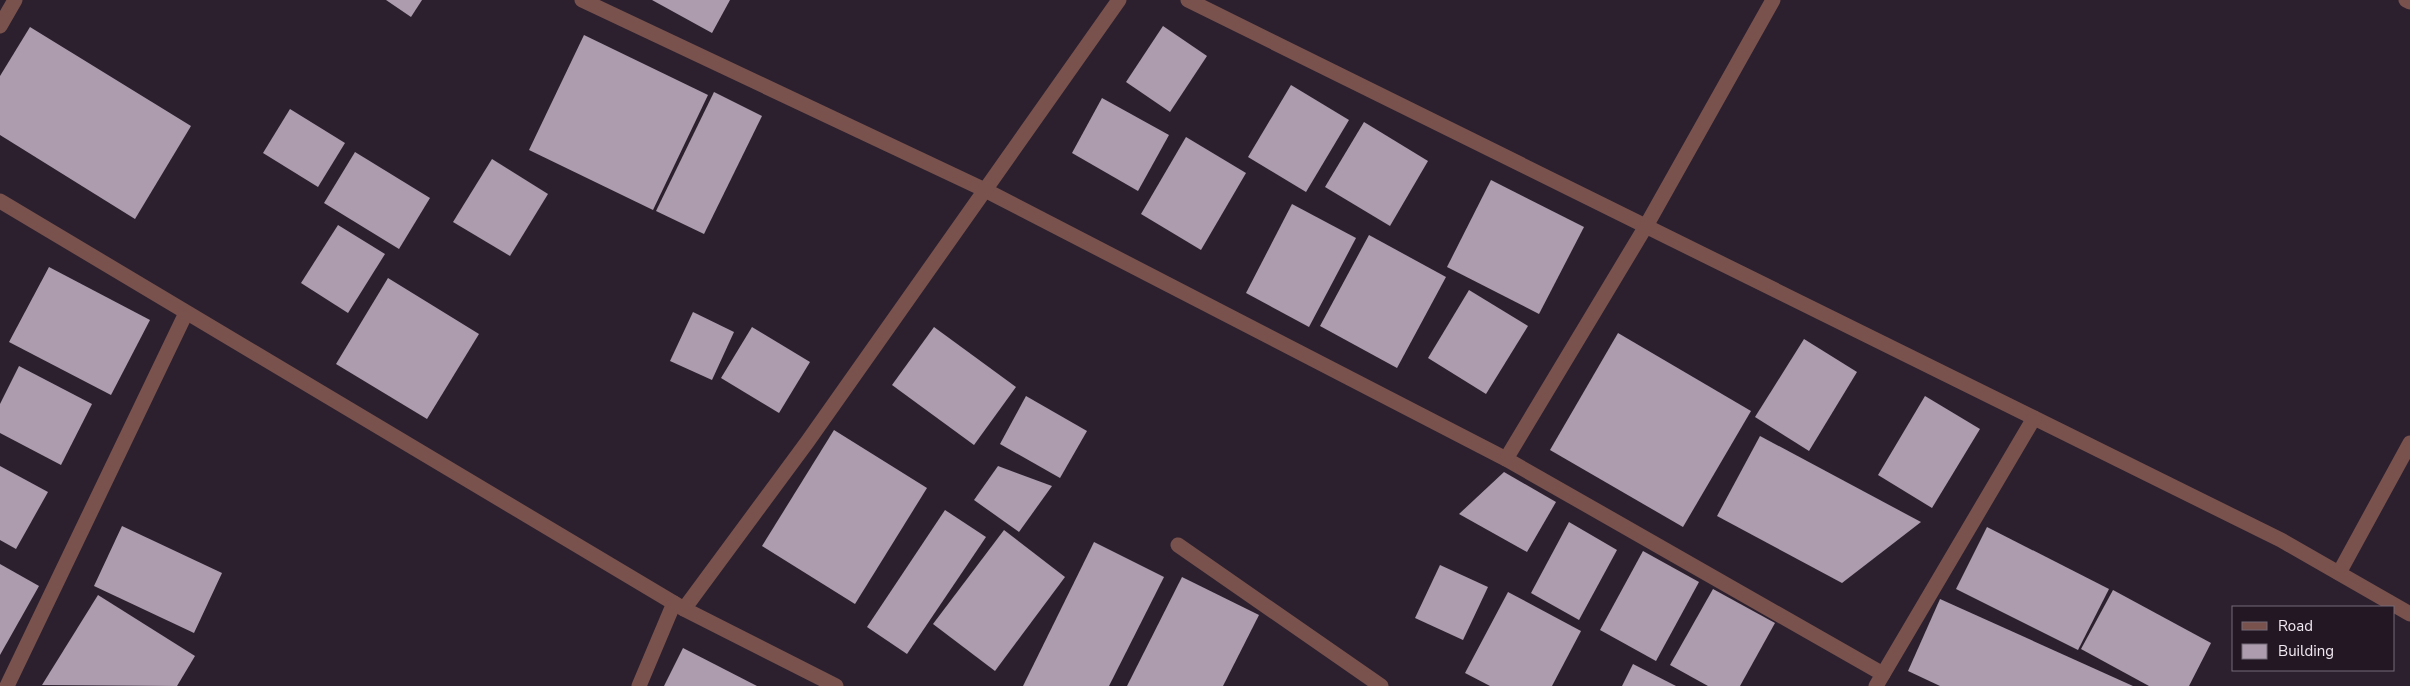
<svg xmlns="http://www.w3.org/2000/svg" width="2410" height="686" font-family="'Nunito Sans',sans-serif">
	<rect width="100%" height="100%" fill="#2c202e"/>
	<!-- building -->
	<g fill="#ac9cae">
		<polygon points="386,0 422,0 411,17"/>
		<polygon points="652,0 730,0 712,33"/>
		<polygon points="1163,26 1207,56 1170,112 1126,82"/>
		<polygon points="30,27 191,126 135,219 0,135 0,76"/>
		<polygon points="584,35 708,95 653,210 529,150"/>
		<polygon points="1291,85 1349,120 1306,192 1248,157"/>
		<polygon points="714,92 762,116 704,234 656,211"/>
		<polygon points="1102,98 1169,135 1138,191 1072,153"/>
		<polygon points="290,109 345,143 318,187 263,153"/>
		<polygon points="1364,122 1428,161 1390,226 1325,187"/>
		<polygon points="1186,137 1246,173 1201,250 1141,214"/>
		<polygon points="355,152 430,198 399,249 324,203"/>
		<polygon points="492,159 548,194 510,256 453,222"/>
		<polygon points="1491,180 1584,227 1539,314 1447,267"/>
		<polygon points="1292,204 1356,238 1309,327 1246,293"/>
		<polygon points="338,225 385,254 348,313 301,283"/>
		<polygon points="1369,235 1446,277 1397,368 1320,326"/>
		<polygon points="49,267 150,320 111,395 9,342"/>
		<polygon points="388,278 479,334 427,419 336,364"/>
		<polygon points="1469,290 1528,326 1486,394 1428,358"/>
		<polygon points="693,312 734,332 712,380 670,361"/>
		<polygon points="752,327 810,362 779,413 721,378"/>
		<polygon points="934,327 1016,387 974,445 892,385"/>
		<polygon points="1618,333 1751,411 1683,527 1550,450"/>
		<polygon points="1804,339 1857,372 1809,451 1755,417"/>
		<polygon points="19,366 92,404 61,465 0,433 0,404"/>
		<polygon points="1026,396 1087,431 1060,478 1000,444"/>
		<polygon points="1925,396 1980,429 1932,508 1878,475"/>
		<polygon points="834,430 927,488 855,604 762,546"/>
		<polygon points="1760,436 1921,522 1842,583 1717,516"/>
		<polygon points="0,466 48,492 16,549 0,540"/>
		<polygon points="998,466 1052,486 1019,532 974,500"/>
		<polygon points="1504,472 1556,502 1527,552 1459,514"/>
		<polygon points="945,510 986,537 907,654 867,627"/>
		<polygon points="1569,522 1617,550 1579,620 1531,593"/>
		<polygon points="122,526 222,573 194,633 94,586"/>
		<polygon points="1987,527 2109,589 2078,650 1956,589"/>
		<polygon points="1004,530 1065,577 995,671 933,624"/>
		<polygon points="1094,542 1164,577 1109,686 1023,686"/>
		<polygon points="1643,551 1699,582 1656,661 1600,630"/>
		<polygon points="0,564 39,586 0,655"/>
		<polygon points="1440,565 1488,587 1463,640 1415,618"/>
		<polygon points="1182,577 1259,615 1223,686 1127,686"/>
		<polygon points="1713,589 1775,623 1740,686 1708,686 1670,665"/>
		<polygon points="2113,590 2211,643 2189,686 2149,686 2081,649"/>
		<polygon points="1508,592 1581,631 1552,686 1490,686 1465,673"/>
		<polygon points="98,595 195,656 177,686 42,685"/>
		<polygon points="1940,599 2133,686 1940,686 1908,671"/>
		<polygon points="683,648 757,686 664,686"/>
		<polygon points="1633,664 1676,686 1622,686"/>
	</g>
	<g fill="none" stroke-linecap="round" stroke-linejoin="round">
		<!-- minor -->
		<g stroke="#79524e" stroke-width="15">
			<polyline points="582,0 985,190 1506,459 1883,674"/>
			<polyline points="1188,0 2281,540 2410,614"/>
			<polyline points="2406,0 2410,2"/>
			<polyline points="0,26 15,0"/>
			<polyline points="0,201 684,609"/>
			<polyline points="1506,459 1646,226 1773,0"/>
			<polyline points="1178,545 1381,686"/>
			<polyline points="2339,573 2410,443"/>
			<polyline points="7,686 186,313"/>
			<polyline points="639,686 674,603"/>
			<polyline points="836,686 684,609 808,441 1119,0"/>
			<polyline points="1876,686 2034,418"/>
		</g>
	</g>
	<!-- legend -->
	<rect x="2232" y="606" width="162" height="65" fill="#231724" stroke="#756b76"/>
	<rect x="2242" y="622" width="25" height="8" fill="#79524e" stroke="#756b76"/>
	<text x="2278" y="631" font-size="15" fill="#f1e9f2">Road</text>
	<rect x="2242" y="644" width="25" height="15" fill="#ac9cae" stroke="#756b76"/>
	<text x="2278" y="656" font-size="15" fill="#f1e9f2">Building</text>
</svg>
